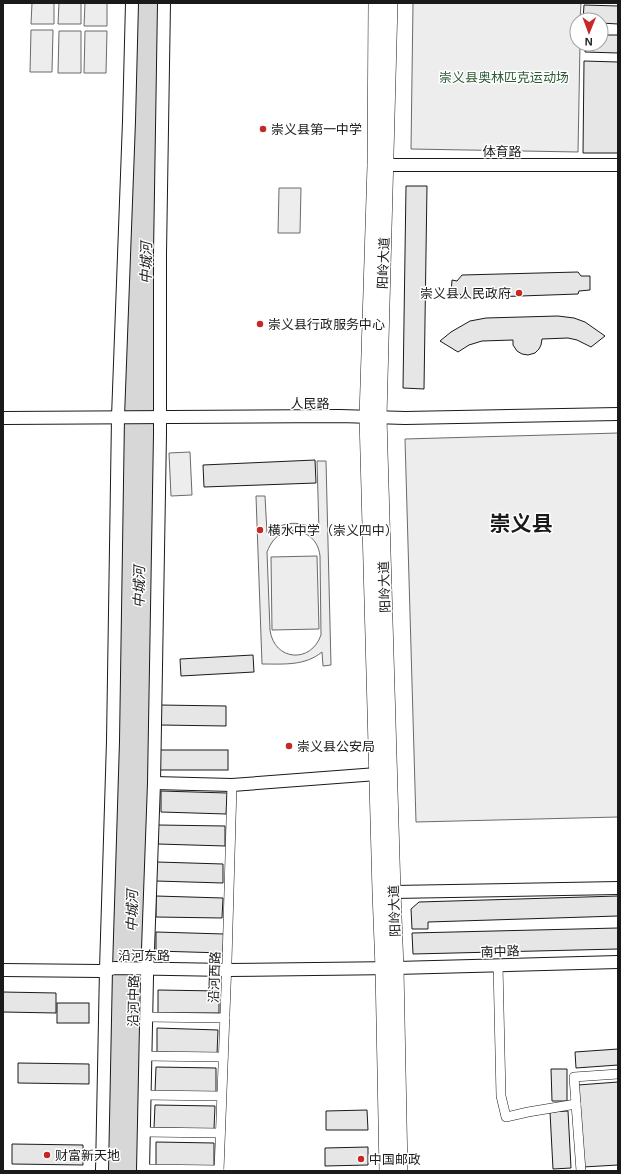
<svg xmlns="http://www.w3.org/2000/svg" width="621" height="1174" font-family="Helvetica,'Noto Sans SC',sans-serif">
	<rect width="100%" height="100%" fill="#fff"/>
	<!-- green -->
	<g fill="#ededed" stroke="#6a6a6a" fill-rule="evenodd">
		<polygon points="32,3 54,3 54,24 31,24"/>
		<polygon points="59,3 81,3 81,24 58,24"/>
		<polygon points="85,3 107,3 107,26 84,26"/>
		<polygon points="413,3 581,3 580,20 577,20 577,44 580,44 578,152 411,149"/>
		<polygon points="31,30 53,30 52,72 30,72"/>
		<polygon points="59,31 81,31 81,73 58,73"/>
		<polygon points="85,31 107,31 106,73 84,73"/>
		<polygon points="279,188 301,188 300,233 278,233"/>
		<polygon points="618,433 618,817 416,822 405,439"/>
		<polygon points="190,452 192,495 171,496 169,453"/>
		<path d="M 317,461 L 326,461 L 331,665 L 323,666 L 322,652 C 305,666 284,664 262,664 L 256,496 L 265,496 L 267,533 C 285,521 299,520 319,531 ZM 287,531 C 304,529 318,538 320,556 L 321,635 C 311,664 274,661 270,630 L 267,552 C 271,542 276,535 287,531 Z"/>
		<polygon points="317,556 319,629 272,630 271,557"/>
	</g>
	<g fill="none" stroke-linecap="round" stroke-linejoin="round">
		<!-- river -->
		<g stroke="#d7d7d7" stroke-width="19">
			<polyline points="116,1171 134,397 142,3"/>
			<polyline points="132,1171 158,3"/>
		</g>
	</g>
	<!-- building -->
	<g fill="#e6e6e6" stroke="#1a1a1a">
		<polygon points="584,5 618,6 618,24 601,23 601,20 583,20"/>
		<polygon points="601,35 618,35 618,53 585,52 585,44 601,44"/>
		<polygon points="584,61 618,62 618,153 583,153"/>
		<polygon points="406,186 427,186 424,389 403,388"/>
		<polygon points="578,272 581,276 590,276 590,290 579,291 578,294 463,298 460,294 451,294 452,280 457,281 462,275"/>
		<polygon points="558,316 574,318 585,322 605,336 591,347 577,340 568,338 542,339 541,345 539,349 535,353 528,355 522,354 517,351 513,345 513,340 482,341 469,345 458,352 440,341 451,332 470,321 486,318"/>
		<polygon points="315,460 316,483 204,487 203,465"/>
		<polygon points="253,655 254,672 181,676 180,659"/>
		<polygon points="160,705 226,706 226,726 160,725"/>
		<rect x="160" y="750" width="68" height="20"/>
		<polygon points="161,791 227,793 226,814 161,812"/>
		<polygon points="158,825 225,826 225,846 158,844"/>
		<polygon points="157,862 223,864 223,883 156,881"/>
		<polygon points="156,896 223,898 222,918 156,917"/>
		<polygon points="618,896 618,916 428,922 428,929 412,929 411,909 419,902"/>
		<polygon points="618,928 618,949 413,954 412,933"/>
		<polygon points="156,932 224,934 223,953 156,951"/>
		<polygon points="158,990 219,991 219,1013 158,1013"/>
		<polygon points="3,992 56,993 56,1013 3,1012"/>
		<rect x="57" y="1003" width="32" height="20"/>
		<polygon points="157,1028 218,1030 217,1054 157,1052"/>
		<polygon points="618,1049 618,1065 576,1068 575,1052"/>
		<polygon points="18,1063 89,1064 89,1084 18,1083"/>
		<polygon points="156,1067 216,1068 216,1093 155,1092"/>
		<polygon points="551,1069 567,1069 567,1101 552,1101"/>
		<polygon points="618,1082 618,1165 583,1167 578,1085"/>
		<polygon points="155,1105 215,1106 214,1129 154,1128"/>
		<polygon points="367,1110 368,1130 326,1130 326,1111"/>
		<polygon points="568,1111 571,1168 553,1169 550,1112"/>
		<polygon points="156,1142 214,1143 214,1166 156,1166"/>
		<polygon points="12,1144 83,1145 83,1165 12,1164"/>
		<polygon points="368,1147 368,1165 325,1166 325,1148"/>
	</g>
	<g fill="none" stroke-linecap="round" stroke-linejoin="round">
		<defs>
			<g id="minor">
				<polyline points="498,965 501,1096 506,1117 528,1112 576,1104"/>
				<polyline points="146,1017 225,1018"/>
				<polyline points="145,1056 223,1057"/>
				<polyline points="144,1095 221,1096"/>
				<polyline points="143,1132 220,1133"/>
				<polyline points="143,1169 219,1170"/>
				<polyline points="219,1171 227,961 232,785"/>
				<polyline points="581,1171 574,1077 618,1074"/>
			</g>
			<g id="tertiary">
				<polyline points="386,165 618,165"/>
				<polyline points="3,418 340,416 405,418 618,414"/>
				<polyline points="154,783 232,785 377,774"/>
				<polyline points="393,892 618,888"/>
				<polyline points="3,970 100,971 115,968 227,970 396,968 618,962"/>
				<polyline points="102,1171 106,969 113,741 118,417 129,121 132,3"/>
				<polyline points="143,1171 147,977 154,783 160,434 160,253 164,3"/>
			</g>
			<g id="primary">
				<polyline points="376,3 375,165 367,417 380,892 383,968 387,1171"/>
				<polyline points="390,3 379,417 393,892 396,968 400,1171"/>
			</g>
		</defs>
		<!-- minor casing -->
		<use href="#minor" stroke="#1a1a1a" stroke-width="10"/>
		<!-- tertiary casing -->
		<use href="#tertiary" stroke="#1a1a1a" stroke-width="14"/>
		<!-- primary casing -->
		<use href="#primary" stroke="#1a1a1a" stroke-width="16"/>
		<!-- minor -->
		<use href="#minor" stroke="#fff" stroke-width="9"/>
		<!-- tertiary -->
		<use href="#tertiary" stroke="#fff" stroke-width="12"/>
		<!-- primary -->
		<use href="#primary" stroke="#fff" stroke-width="15"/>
	</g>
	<!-- markers -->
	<g fill="#c62828" stroke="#fff" stroke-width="1.5">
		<circle cx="263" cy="129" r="4"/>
		<circle cx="519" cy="293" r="4"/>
		<circle cx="260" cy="324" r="4"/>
		<circle cx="260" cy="530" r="4"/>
		<circle cx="289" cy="746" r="4"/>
		<circle cx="47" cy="1155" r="4"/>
		<circle cx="361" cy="1159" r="4"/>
	</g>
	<g text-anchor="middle" stroke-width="3" stroke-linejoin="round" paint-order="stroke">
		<!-- park labels -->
		<g font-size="13" fill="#2b5a34" stroke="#fff">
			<text x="504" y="82">崇义县奥林匹克运动场</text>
		</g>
		<!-- poi labels -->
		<g font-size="13" fill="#1a1a1a" stroke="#fff" text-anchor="start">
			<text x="271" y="134">崇义县第一中学</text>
			<text x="511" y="298" text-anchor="end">崇义县人民政府</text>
			<text x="268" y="329">崇义县行政服务中心</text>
			<text x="268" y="535">横水中学（崇义四中）</text>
			<text x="297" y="751">崇义县公安局</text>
			<text x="55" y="1160">财富新天地</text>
			<text x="369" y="1164">中国邮政</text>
		</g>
		<!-- street labels -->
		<g font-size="13" fill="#1a1a1a" stroke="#fff">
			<text x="502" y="156">体育路</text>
			<text transform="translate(383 263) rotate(-88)" y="5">阳岭大道</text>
			<text x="310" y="408">人民路</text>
			<text transform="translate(384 587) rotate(-92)" y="5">阳岭大道</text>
			<text transform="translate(394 911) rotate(-92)" y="5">阳岭大道</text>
			<text transform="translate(500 951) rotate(-2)" y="5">南中路</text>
			<text x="144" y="960">沿河东路</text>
			<text transform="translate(214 977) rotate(-88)" y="5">沿河西路</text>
			<text transform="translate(133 1001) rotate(-89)" y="5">沿河中路</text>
		</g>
		<!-- water labels -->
		<g font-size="14" font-style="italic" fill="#1a1a1a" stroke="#fff">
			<text transform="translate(146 263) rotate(-89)" y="5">中城河</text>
			<text transform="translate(139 587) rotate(-89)" y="5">中城河</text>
			<text transform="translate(132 911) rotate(-89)" y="5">中城河</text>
		</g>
		<!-- town labels -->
		<g font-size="21" font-weight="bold" fill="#1a1a1a" stroke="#fff">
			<text x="521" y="531">崇义县</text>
		</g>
	</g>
	<!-- border -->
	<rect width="621" height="1174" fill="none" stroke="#1a1a1a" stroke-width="8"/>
	<!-- north arrow -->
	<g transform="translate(589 32) rotate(181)"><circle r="19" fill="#ffffff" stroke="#a3a3a3"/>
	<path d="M0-3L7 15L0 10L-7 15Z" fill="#c62828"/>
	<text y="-6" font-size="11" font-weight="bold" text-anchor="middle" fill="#1a1a1a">N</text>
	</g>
</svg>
